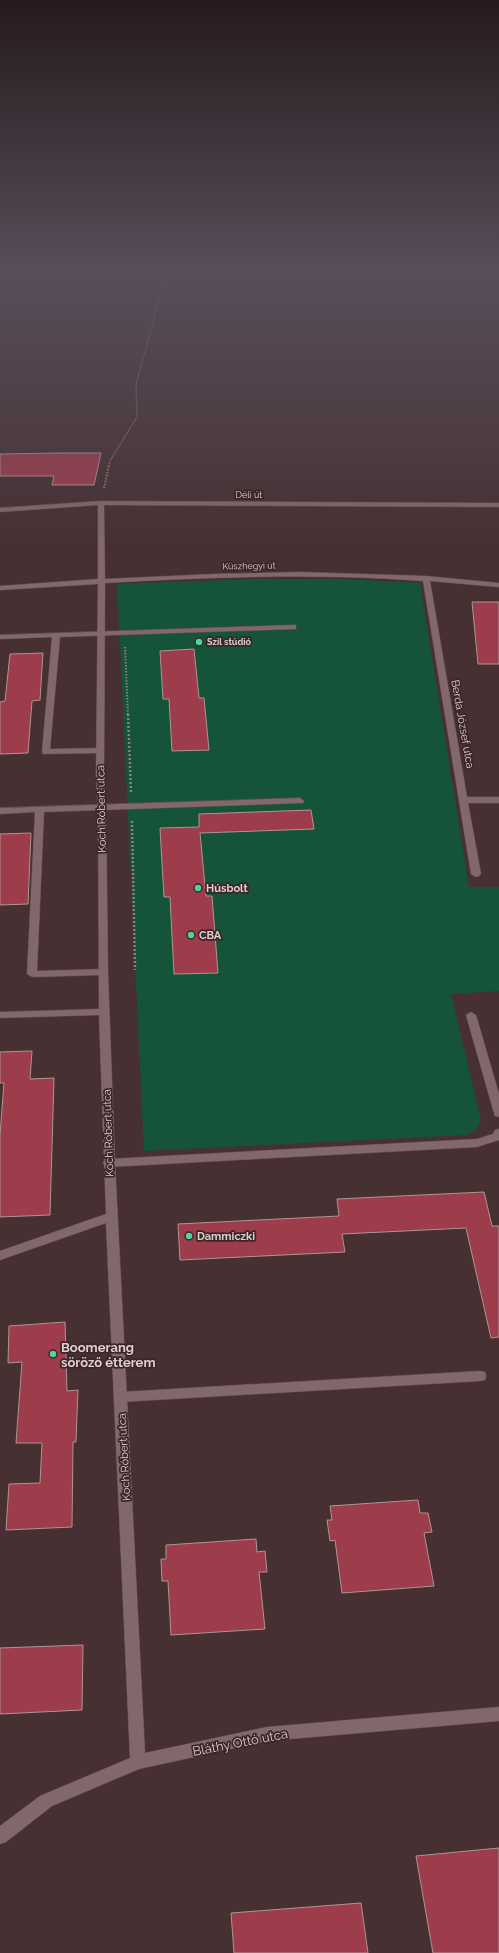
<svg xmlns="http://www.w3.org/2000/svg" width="499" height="1953" font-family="Raleway,sans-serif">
	<rect width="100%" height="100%" fill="#463032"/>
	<!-- green -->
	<polygon fill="#155439" points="255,579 345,579 420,583 469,887 499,887 499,991 451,994 481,1120 477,1129 467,1135 144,1151 117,584"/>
	<!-- building -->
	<g fill="#9d3c4b" stroke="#b09496">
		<polygon points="60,453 101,453 94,485 52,485 54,476 0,476 0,454"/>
		<polygon points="472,602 499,602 499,664 478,664"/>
		<polygon points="194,649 199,698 204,698 209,750 172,751 169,699 163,699 160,651"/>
		<polygon points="43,653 40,700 32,701 28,753 0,754 0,702 5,701 10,654"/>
		<polygon points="311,810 314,829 200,833 206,896 212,896 218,973 174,974 170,897 164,897 160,828 199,827 199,814"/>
		<polygon points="31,833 28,904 0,905 0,834"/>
		<polygon points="32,1051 30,1079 54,1078 50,1215 0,1217 0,1135 4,1083 0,1083 0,1052"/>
		<polygon points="484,1192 492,1226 499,1226 499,1337 491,1338 466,1228 342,1234 345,1252 180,1260 178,1224 339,1216 337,1199"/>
		<polygon points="65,1322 67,1391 78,1390 76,1442 73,1442 72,1527 6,1530 9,1484 40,1483 42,1443 16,1443 22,1362 8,1363 9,1326"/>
		<polygon points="418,1500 420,1513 428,1513 432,1532 424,1533 434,1586 342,1593 335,1540 330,1541 327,1520 332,1520 330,1506"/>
		<polygon points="256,1539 257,1552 265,1551 267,1572 259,1572 265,1629 171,1635 168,1581 162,1581 161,1559 166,1559 166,1545"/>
		<polygon points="83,1645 82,1710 0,1714 0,1648"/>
		<polygon points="499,1848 499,1953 433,1953 416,1856"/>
		<polygon points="361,1903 368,1953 234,1953 231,1913"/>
	</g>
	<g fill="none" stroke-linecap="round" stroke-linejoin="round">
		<defs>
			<g id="lane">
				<polygon points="293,625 296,625 296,629 60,637 50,749 103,748 104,750 100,753 43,754 42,752 52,637 0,639 0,635"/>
				<polygon points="300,798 304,801 303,803 44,812 37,971 103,969 108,972 103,975 32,977 27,974 35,812 0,814 0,808"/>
				<polygon points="471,1012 476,1015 499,1094 499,1117 495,1116 494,1113 466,1015"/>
				<polygon points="499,1129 499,1140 477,1147 109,1167 105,1166 103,1163 105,1160 109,1159 477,1139 493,1134 495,1130"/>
				<polygon points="480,1371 485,1372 486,1376 485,1380 480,1381 121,1402 116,1401 115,1397 116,1393 121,1392"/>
			</g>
			<path id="street" d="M 101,501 L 499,503 L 499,507 L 104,505 L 105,579 L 214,574 L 299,572 L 426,576 L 499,583 L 499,587 L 430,581 L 467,797 L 499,797 L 499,803 L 468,803 L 481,874 L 479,876 L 476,877 L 471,874 L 423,581 C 317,573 211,577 105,583 L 104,776 L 106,808 L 108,972 L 115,1163 L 145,1753 L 267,1727 L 499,1707 L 499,1721 L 267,1741 L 139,1769 L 52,1806 L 6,1842 L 0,1844 L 0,1826 L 40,1796 L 130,1758 L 106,1223 L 0,1260 L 0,1251 L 106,1214 L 99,1015 L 0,1018 L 0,1012 L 99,1009 L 98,808 L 96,776 L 98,584 L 0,590 L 0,586 L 98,579 L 98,505 L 0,512 L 0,508 Z"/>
		</defs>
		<!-- lane casing -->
		<use href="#lane" stroke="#614e50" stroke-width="1"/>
		<!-- street casing -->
		<use href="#street" stroke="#614e50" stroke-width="1"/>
		<!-- path-far2 -->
		<polyline stroke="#907d7f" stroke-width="1.5" stroke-dasharray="1 1" stroke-linecap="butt" points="109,466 110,461 137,417 136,384 167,271"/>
		<!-- path-far1 -->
		<g stroke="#907d7f" stroke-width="2" stroke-dasharray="1.5 1.5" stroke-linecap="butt">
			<polyline points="104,488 109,465"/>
			<polyline points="125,647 128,715"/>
		</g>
		<!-- path -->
		<g stroke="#907d7f" stroke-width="2.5" stroke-dasharray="2 2" stroke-linecap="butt">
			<polyline points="128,714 131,792"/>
			<polyline points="132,821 135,970"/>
		</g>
		<!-- lane -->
		<use href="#lane" fill="#82686a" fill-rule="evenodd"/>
		<!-- street -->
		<use href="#street" fill="#82686a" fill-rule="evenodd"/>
	</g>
	<!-- sky -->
	<linearGradient id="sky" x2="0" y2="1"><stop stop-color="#261a1c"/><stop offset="0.5" stop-color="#574e5a"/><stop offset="1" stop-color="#574e5a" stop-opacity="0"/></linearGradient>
	<rect width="499" height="545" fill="url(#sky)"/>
	<!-- markers -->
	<g fill="#4fd399" stroke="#3c2628" stroke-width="1.5">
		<circle cx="199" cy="642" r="4"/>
		<circle cx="198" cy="888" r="4"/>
		<circle cx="191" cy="935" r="4"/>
		<circle cx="189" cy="1236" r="4"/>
		<circle cx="53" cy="1354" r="4"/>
	</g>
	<g text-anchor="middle" stroke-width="3.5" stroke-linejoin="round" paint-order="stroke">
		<!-- far-street labels -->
		<g font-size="9" fill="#decfd0" stroke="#3c2628">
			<text x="249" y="498">Déli út</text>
			<text transform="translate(249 566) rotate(-1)" y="3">Küszhegyi út</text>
		</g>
		<!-- far-poi labels -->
		<g font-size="9" font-weight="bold" fill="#decfd0" stroke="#3c2628" text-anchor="start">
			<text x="207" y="645">Szil stúdió</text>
		</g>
		<!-- street labels -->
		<g font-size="11" fill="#decfd0" stroke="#3c2628">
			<text transform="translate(463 724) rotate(80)" y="4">Berda József utca</text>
			<text transform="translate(101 809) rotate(-91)" y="4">Koch Róbert utca</text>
			<text transform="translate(108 1133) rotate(-92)" y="4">Koch Róbert utca</text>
			<text transform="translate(124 1457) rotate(-93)" y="4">Koch Róbert utca</text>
		</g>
		<!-- poi labels -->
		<g font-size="11" font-weight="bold" fill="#decfd0" stroke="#3c2628" text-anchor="start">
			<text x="206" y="892">Húsbolt</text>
			<text x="199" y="939">CBA</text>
			<text x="197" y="1240">Dammiczki</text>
		</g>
		<!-- near-poi labels -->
		<g font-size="13" font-weight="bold" fill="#decfd0" stroke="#3c2628" text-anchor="start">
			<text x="61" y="1352">Boomerang<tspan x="61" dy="15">söröző étterem</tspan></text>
		</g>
		<!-- near-street labels -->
		<g font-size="13" fill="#decfd0" stroke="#3c2628">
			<text transform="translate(240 1742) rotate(-11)" y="5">Bláthy Ottó utca</text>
		</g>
	</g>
</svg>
